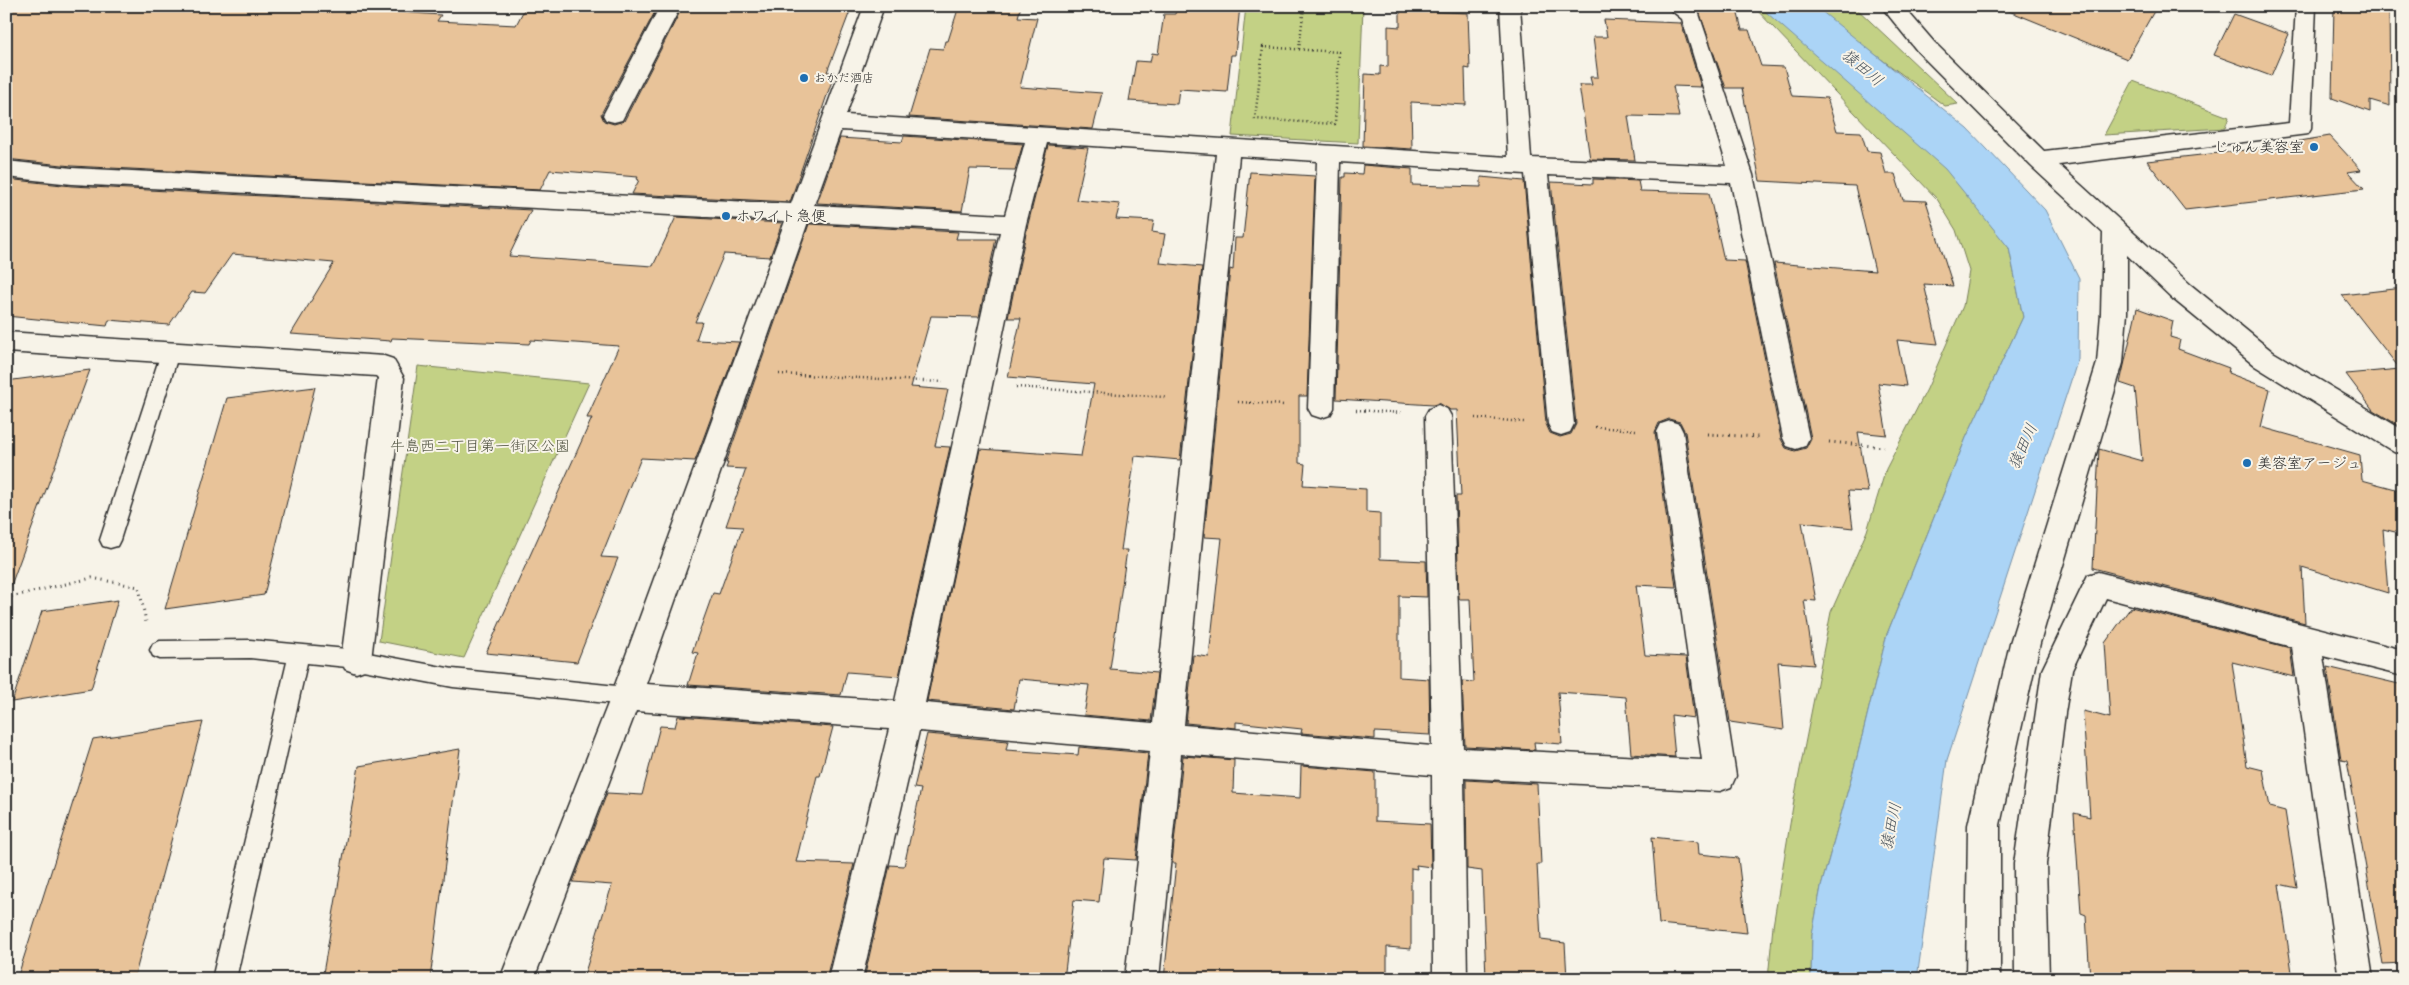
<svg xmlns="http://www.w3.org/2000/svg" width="2409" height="985" font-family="Delius,'Klee One',sans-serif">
	<rect width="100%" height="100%" fill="#f7f3e8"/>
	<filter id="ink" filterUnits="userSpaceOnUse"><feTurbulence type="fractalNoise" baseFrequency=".02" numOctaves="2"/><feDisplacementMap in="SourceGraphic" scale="10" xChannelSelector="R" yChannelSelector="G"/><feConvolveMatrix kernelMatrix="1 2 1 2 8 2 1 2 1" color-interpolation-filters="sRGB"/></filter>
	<g filter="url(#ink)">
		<!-- green -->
		<g fill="#c3d185" stroke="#777e58">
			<polygon points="1246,6 1363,6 1358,143 1232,136"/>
			<polygon points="1753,6 1774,6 1931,144 2009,248 2023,317 1966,438 1887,634 1857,757 1821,887 1812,935 1811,979 1768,979 1773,926 1794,800 1831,612 1867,531 1886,469 1927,389 1963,306 1969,271 1956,230 1937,199"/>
			<polygon points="1809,6 1854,6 1958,104 1945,106"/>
			<polygon points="2133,81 2229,117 2225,128 2104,135"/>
			<polygon points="418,366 589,383 464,658 379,641"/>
		</g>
		<!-- water -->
		<polygon fill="#abd4f6" stroke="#7890a5" points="1759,6 1815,6 1968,129 2045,210 2079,278 2078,359 1947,760 1917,979 1811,979 1812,935 1821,887 1857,757 1887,634 1966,438 2023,317 2009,248 1945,169"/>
		<!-- building -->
		<g fill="#e8c399" stroke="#2b2b2b">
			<polygon points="6,6 387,6 383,11 441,15 437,21 516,25 526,6 658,6 601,114 604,121 614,124 624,121 683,6 852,6 827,72 835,72 790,202 632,194 639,180 637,179 638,177 550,170 540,190 72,166 6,159"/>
			<polygon points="959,6 1021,6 1018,17 1037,18 1020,87 1102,93 1093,129 909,117 930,48 943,49 945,41 948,41"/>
			<polygon points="1177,6 1240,6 1235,55 1231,55 1227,92 1179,89 1177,104 1129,101 1136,61 1150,62 1152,53 1158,54 1164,14 1175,14"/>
			<polygon points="2005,6 2157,6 2127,59 2004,9"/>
			<polygon points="2334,6 2389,6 2390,106 2370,100 2370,112 2332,98"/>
			<polygon points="1698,9 1737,10 1742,30 1749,30 1761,66 1784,67 1792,96 1827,98 1837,131 1861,132 1867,151 1880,152 1886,174 1895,174 1903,200 1926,201 1953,286 1924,284 1938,344 1897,340 1906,386 1878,383 1887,435 1858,432 1868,492 1848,491 1853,528 1802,522 1816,601 1804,600 1814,665 1778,662 1784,730 1730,722 1685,432 1680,422 1669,419 1659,423 1655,432 1676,587 1636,585 1645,655 1686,657 1694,718 1671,715 1675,757 1631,754 1626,697 1558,692 1562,744 1534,742 1535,750 1465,746 1462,681 1474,682 1470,599 1459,599 1456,496 1461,496 1457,410 1450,410 1439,403 1433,405 1336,399 1342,177 1345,177 1345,173 1362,174 1363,165 1412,169 1412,185 1481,187 1481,177 1524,181 1546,424 1550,433 1560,437 1571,434 1576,424 1551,182 1593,184 1593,179 1638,181 1640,191 1709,193 1724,260 1745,261 1781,439 1786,448 1795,451 1806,448 1811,438 1774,263 1875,271 1855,186 1760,181 1742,88 1726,88"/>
			<polygon points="1400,10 1468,13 1470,69 1465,68 1466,105 1411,102 1412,149 1363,146 1365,74 1380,75 1380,66 1388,67 1388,26 1400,27"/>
			<polygon points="2234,14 2289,34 2271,76 2214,55"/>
			<polygon points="1604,20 1681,23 1701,87 1673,86 1679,117 1628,116 1635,160 1590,159 1579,85 1592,85 1590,77 1598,77 1593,37 1607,37"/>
			<polygon points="904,136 1023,144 1015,170 970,169 962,211 817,203 840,138 902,142"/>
			<polygon points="2330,136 2361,170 2348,172 2364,189 2185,210 2147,161 2246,150"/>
			<polygon points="1048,145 1088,148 1076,200 1120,204 1116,219 1154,221 1152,232 1165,234 1160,263 1202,267 1180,460 1135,456 1121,550 1127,550 1110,669 1157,673 1151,721 1084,715 1089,685 1019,679 1014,709 927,701 980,449 1081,456 1094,384 1008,377 1021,318 1008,318 1028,224"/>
			<polygon points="1250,172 1315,176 1307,396 1299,396 1299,463 1305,464 1303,485 1366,489 1366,512 1380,513 1380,559 1426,561 1427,597 1399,596 1399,677 1429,679 1430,735 1375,732 1375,739 1301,733 1302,729 1236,722 1236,728 1186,723 1193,655 1209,657 1222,538 1204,537 1230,269 1233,270 1235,238 1243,238"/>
			<polygon points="6,179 72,186 531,210 509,256 653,266 676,217 782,223 770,257 724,254 695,322 702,322 696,340 739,342 695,461 641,458 601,557 618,558 577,662 486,653 592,418 587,418 619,346 531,340 529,344 392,338 391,341 291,334 334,263 232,254 205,293 192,292 169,325 109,320 107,326 6,316"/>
			<polygon points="809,224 958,232 956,239 996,239 979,317 931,316 911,387 948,390 935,446 950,447 899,676 847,672 841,695 688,685 698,653 692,652 713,593 719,594 743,527 726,526 746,469 726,468 728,463 726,463"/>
			<polygon points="2403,288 2403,428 2373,410 2346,374 2400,369 2342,295"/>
			<polygon points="2137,308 2173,321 2170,337 2180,340 2178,349 2229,368 2228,373 2270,389 2261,427 2360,455 2362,480 2403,491 2403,534 2383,529 2388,593 2302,567 2305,623 2093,568 2099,449 2142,461 2135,388 2120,383"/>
			<polygon points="90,370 10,588 6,587 6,381"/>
			<polygon points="315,387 264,595 165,609 227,398"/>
			<polygon points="118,600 91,689 12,702 42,611"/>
			<polygon points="2131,607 2290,648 2294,677 2232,662 2247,766 2263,770 2270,807 2285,811 2297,888 2279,884 2293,979 2090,979 2086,915 2081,913 2074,813 2090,817 2083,711 2110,718 2105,643"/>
			<polygon points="2327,667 2403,685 2403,963 2383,964 2347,761 2341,760"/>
			<polygon points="678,716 833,727 820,776 817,776 796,862 854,864 826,979 583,979 612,885 573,882 607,793 642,795 660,726 675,727"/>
			<polygon points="203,722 134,979 17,979 93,739"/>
			<polygon points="927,734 1008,741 1006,750 1078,755 1079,747 1148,753 1136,860 1104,858 1099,902 1074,900 1064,979 864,979 890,865 904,866 921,789 914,788"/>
			<polygon points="460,749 430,979 322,979 359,766"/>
			<polygon points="1183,756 1234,760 1233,793 1300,798 1301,766 1375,772 1375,821 1430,824 1431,867 1416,865 1417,869 1411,868 1411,949 1387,947 1387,979 1164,979 1176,863 1172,863"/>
			<polygon points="1466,780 1537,784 1541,864 1537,864 1541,940 1565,943 1567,979 1486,979 1482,871 1467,869"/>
			<polygon points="1652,837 1698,842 1699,854 1738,858 1747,933 1659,924"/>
		</g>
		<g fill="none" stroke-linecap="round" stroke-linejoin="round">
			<defs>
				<g id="service">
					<polygon points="170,346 176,348 179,353 120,540 117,546 110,548 103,546 100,540 161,353 164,348"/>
					<polygon points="250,640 347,649 453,669 626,687 633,689 636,696 633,703 626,705 453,687 347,667 307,663 236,979 212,979 287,662 250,658 160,659 153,656 150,650 153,644 160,641"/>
				</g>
				<g id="minor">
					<polygon points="660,6 681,6 622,120 614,122 606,120 603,115"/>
					<path d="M 864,6 L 884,6 L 846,115 L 1508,157 L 1500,6 L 1520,6 L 1531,158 L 1727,166 L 1682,19 L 1666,6 L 1691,6 L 1698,11 L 1753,175 L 1809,438 L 1805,446 L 1796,449 L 1787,446 L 1783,438 L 1731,183 L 1548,175 L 1574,424 L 1570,432 L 1561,435 L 1552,432 L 1548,424 L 1525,174 L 1340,162 L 1334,408 L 1330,415 L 1321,418 L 1312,415 L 1308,408 L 1317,161 L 1239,156 L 1184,725 L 1432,746 L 1425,416 L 1429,409 L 1438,405 L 1447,409 L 1451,416 L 1463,748 L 1702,760 L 1657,432 L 1661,424 L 1670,421 L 1679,424 L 1683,432 L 1736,776 L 1731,787 L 1720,791 L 1464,778 L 1467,979 L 1433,979 L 1432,775 L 1181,754 L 1159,979 L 1125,979 L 1150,751 L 919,731 L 862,979 L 828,979 L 889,729 L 636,711 L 534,979 L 500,979 L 611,696 L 785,221 L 72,184 L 6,177 L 6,161 L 72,168 L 791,204 ZM 841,130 L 1025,142 L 1005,215 L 814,205 ZM 1047,143 L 1216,154 L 1153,723 L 925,703 L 1026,224 ZM 808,222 L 1000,232 L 895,701 L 646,684 Z"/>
					<polygon points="1881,6 1903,6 1934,42 2044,151 2289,123 2296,6 2316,6 2311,129 2308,134 2059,165 2191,285 2273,352 2403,430 2403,455 2394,452 2255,366 2173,299 2127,255 2127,313 2123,363 2040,643 2000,825 2000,979 1966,979 1968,825 2010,643 2097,363 2101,313 2103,233 2031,166 1918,52"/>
					<polygon points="6,332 384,356 393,359 404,378 371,660 367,669 356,673 345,669 341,660 378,378 376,376 6,352"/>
					<polygon points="2098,572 2403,650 2403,676 2323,656 2373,979 2339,979 2292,647 2106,598 2072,670 2065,713 2046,864 2049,979 2015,979 2014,864 2042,670 2088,575"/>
				</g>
			</defs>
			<!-- service casing -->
			<use href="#service" stroke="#2b2b2b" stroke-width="3"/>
			<!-- minor casing -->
			<use href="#minor" stroke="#2b2b2b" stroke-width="3"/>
			<!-- path-far1 -->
			<g stroke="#2b2b2b" stroke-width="2.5" stroke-dasharray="1 3" stroke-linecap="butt">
				<polygon points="1263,47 1339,52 1335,124 1255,119"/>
				<polyline points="1299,49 1304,6"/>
				<polyline points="779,374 943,382"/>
				<polyline points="1016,387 1165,397"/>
				<polyline points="1238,402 1284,405"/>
				<polyline points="1356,410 1402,413"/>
				<polyline points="1475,418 1524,422"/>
				<polyline points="1595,427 1636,430"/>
			</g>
			<!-- path -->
			<g stroke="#2b2b2b" stroke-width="3" stroke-dasharray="1 4.5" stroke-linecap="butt">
				<polyline points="1707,434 1758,437"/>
				<polyline points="1829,442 1884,447"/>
				<polyline points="6,598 92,578 139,587 146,622"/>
			</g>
			<!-- service -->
			<use href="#service" fill="#f7f3e8" fill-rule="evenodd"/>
			<!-- minor -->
			<use href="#minor" fill="#f7f3e8" fill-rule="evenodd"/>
		</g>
	</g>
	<!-- markers -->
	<g fill="#1f6fb2" stroke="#f7f3e8" stroke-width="2">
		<circle cx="804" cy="78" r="5"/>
		<circle cx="2314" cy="147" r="5"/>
		<circle cx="726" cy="216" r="5"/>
		<circle cx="2247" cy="463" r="5"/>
	</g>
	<g text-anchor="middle" stroke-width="4" stroke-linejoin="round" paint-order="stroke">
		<!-- far-poi labels -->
		<g font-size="12" fill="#2b2b2b" stroke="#f7f3e8" text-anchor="start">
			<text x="814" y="82">おかだ酒店</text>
		</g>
		<!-- poi labels -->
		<g font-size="15" fill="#2b2b2b" stroke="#f7f3e8" text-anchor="start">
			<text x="2304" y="152" text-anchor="end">じゅん美容室</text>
			<text x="736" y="221">ホワイト急便</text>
			<text x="2257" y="468">美容室アージュ</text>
		</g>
		<!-- park labels -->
		<g font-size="15" fill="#515442" stroke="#f7f3e8">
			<text x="480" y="451">牛島西二丁目第一街区公園</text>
		</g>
		<!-- water labels -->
		<g font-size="16" font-style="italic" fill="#4b555e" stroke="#f7f3e8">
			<text transform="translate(1863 67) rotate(40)" y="6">猿田川</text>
			<text transform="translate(2022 446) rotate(-66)" y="6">猿田川</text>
			<text transform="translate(1890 826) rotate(-78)" y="6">猿田川</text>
		</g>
	</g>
	<!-- margin -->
	<rect width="2409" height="985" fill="none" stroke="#f7f3e8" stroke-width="25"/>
	<rect x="12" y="12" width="2384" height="960" fill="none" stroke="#2b2b2b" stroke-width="2" filter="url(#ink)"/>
</svg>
